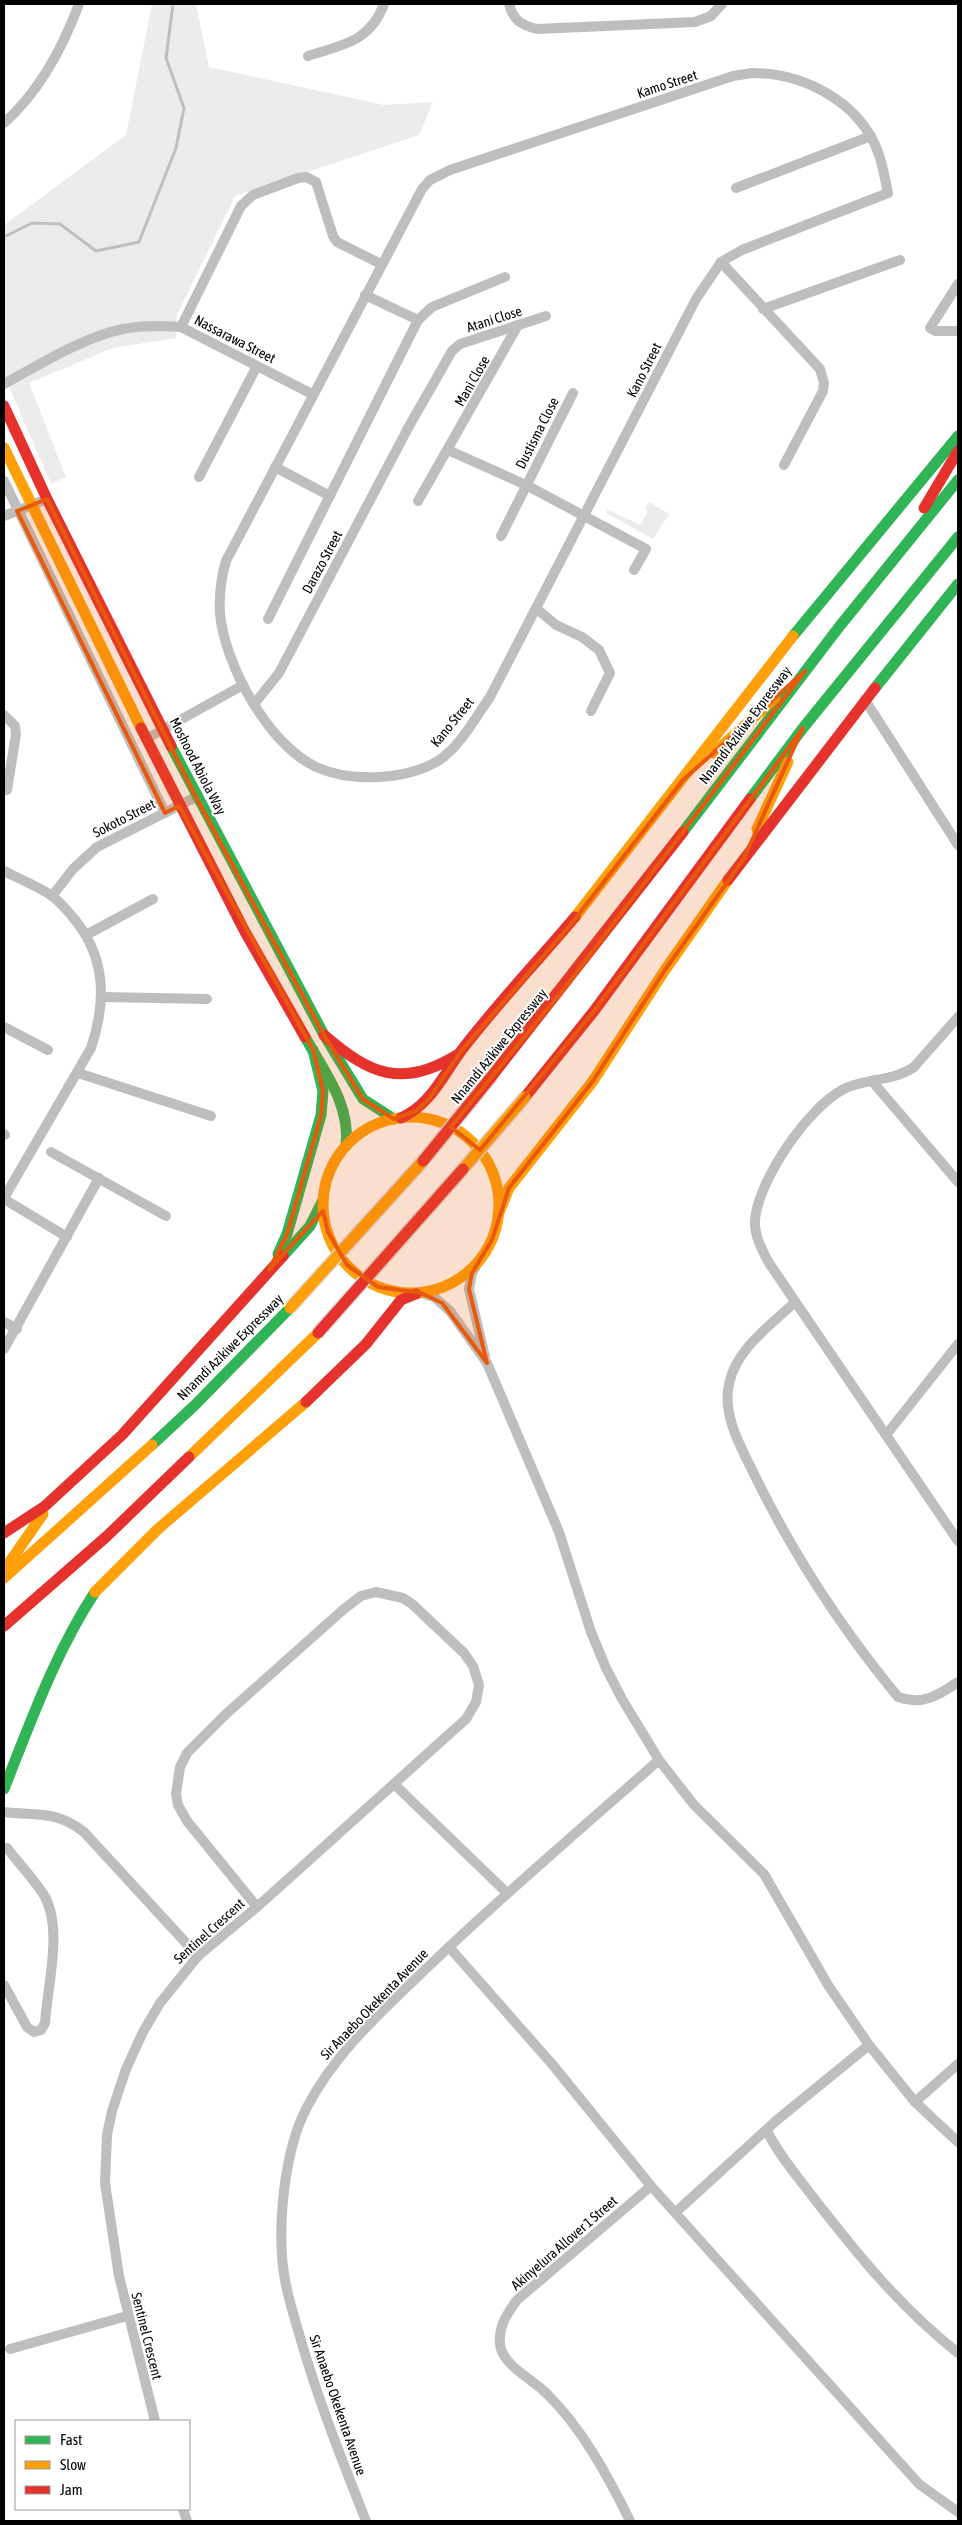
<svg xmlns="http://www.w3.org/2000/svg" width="962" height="2525" font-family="'Asap Condensed',sans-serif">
	<rect width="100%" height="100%" fill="#fff"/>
	<!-- green -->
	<g fill="#ececec">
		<polygon points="152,4 196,4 209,67 384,105 433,102 419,135 235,196 177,315 176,338 113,348 29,383 66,477 51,484 4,375 4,225 126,135"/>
		<polygon points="649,502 669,514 653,539 606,513 607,509 640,525 648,511 645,509"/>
	</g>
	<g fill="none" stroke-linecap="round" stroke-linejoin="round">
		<!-- stream -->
		<polyline stroke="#bfbfbf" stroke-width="3" points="4,237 32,223 60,224 96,251 139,242 176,148 184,108 166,58 173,4"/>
		<!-- street -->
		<g stroke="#bebebe" stroke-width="10">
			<path d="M 509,4 C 513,20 521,25 537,29 L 695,22 L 711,16 L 722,4"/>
			<path d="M 308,56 C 342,45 370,42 384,4"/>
			<path d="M 752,73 C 803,73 859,101 878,152 C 883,165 885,180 888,193 L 742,250 L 721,262 L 696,299 L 490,697 C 475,718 460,747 438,761 C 421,771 398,776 379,777 C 358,778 336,776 316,767 C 268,744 225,665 220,614 C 219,596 221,578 226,561 L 422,189 L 430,180 L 450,170 L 733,76 Z"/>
			<path d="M 4,123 C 39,92 63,47 79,4"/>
			<polyline points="736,188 871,136"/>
			<polyline points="721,262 820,369 824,383 823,391 784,465"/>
			<polyline points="958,284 930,328 935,331 958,331"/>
			<polyline points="365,295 418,320"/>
			<polyline points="763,309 900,260"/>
			<polyline points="181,327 241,206 253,195 298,178 306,177 316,182 333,236 337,242 381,264"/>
			<path d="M 4,384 C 39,365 83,337 123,329 C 142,325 161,326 181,327 L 312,394"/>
			<polyline points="448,450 526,485 646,549 634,570"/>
			<polyline points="275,467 330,496"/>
			<polyline points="199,477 257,366"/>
			<polyline points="4,481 165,813"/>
			<polyline points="418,501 518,325"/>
			<polyline points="4,516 47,499"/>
			<polyline points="501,536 573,393"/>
			<polyline points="537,609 556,625 582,637 599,650 610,673 591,711"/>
			<polyline points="268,619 418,320 432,307 505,277"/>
			<polyline points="865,700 958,845"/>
			<polyline points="255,703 279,673 408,428 452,351 460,344 546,316"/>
			<polyline points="4,715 15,726 16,734 7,790"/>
			<polyline points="146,739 243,685"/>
			<path d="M 4,871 C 19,879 38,886 52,896 C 59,901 65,908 71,915 C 106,955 107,1000 91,1048 L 4,1198"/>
			<polyline points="52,896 73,869 97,847 196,797"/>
			<polyline points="86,935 153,899"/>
			<polyline points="102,997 207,999"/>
			<path d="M 958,1017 L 914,1067 C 892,1082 864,1078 842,1090 C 807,1109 758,1181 755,1220 C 754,1235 762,1250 769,1263 L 958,1541"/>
			<polyline points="4,1027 48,1050"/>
			<polyline points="78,1073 211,1116"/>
			<polyline points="872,1081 958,1182"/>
			<polyline points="4,1134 5,1135"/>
			<polyline points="51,1152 166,1216"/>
			<polyline points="4,1199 67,1237"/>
			<polyline points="479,1261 472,1273 469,1289 485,1357"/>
			<polyline points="421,1293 434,1297 450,1311 487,1363 559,1532 591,1632 606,1668 622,1699 659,1760 694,1805 764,1874 828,1985 869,2045 915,2102 958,2142"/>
			<path d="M 795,1302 C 770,1326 736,1349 729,1384 C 722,1415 741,1447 754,1474 C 793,1554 842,1629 898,1697 C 922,1706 939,1695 958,1682"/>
			<polyline points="4,1322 17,1329"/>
			<polyline points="4,1349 99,1178"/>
			<polyline points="886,1435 958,1344"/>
			<polyline points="394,1784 507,1893"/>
			<path d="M 4,1812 C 37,1816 56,1810 84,1832 L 198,1956"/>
			<polyline points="449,1947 552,2064 651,2186 919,2484 958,2512"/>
			<path d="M 4,1985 L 27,2027 L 34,2032 L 41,2030 L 45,2023 C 47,1988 63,1930 45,1897 C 35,1880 19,1864 7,1848"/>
			<polyline points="915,2102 958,2064"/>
			<path d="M 767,2131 C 779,2155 797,2176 813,2197 C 857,2254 901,2308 958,2353"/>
			<polyline points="676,2212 777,2120 869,2045"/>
			<polyline points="10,2349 127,2316"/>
			<polyline points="155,2421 119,2276 105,2183 107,2135 112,2111 126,2069 143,2032 160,2003 198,1956 257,1907 466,1719 476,1702 479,1685 473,1666 464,1653 412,1604 403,1598 376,1592 361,1596 344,1609 225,1715 187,1753 180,1767 176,1794 178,1805 187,1821 257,1907"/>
			<polyline points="183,2509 187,2521"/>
			<path d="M 366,2521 C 342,2460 318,2400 300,2337 C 294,2316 287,2295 284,2274 C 277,2227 284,2152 306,2109 C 335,2052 384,2009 430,1965 C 504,1894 582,1828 659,1760"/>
			<path d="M 630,2521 C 609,2478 582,2428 547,2394 C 534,2380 507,2368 501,2349 C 496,2330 506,2315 517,2300 L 651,2186"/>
		</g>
		<!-- fast -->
		<g stroke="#30b455" stroke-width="11">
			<polyline points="793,636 958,436"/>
			<polyline points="875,688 958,584"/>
			<polyline points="171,746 324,1035 363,1099 394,1119"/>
			<polyline points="750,799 803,728 958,537"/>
			<polyline points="683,832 839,627 958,480"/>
			<path d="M 305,1037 C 324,1071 351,1105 346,1146"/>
			<polyline points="278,1254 287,1234 321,1115 323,1091 313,1050"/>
			<polyline points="283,1256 310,1226 323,1200"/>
			<polyline points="152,1445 195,1405 290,1308"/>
			<path d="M 4,1789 C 31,1721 55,1653 95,1592"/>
		</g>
		<!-- slow -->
		<g stroke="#ff9f0a" stroke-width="11">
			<polyline points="4,448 141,728"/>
			<polyline points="714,753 775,698"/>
			<polyline points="757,829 788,762"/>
			<polyline points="575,917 793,636"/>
			<circle cx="411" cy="1205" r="88"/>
			<polyline points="498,1215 509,1188 593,1081 665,970 728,880"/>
			<polyline points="189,1457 318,1333"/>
			<polyline points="7,1566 43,1514"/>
			<polyline points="4,1578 152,1445"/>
			<polyline points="95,1592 158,1529 306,1402"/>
		</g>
		<!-- jam -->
		<g stroke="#e5322d" stroke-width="11">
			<polyline points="4,406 47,499 171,746"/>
			<polyline points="924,508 958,451"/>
			<polyline points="141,728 244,930 305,1037"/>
			<polyline points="728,880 875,688"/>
			<path d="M 324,1035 C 369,1074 402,1089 457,1055"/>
			<polyline points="492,1076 683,832"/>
			<polyline points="525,1097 594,1011 750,799"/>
			<path d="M 401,1118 C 431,1104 442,1077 461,1051 C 496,1005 537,962 575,917"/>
			<polyline points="306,1402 366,1344 401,1300 416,1294"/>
			<polyline points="4,1533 45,1506 122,1435 283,1256"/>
			<polyline points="4,1626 106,1537 189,1457"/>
		</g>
		<defs>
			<g id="slow-bridge">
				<polyline points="463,1169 525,1097"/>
				<polyline points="290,1308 423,1161"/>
			</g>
			<g id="jam-bridge">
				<polyline points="423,1161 492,1076"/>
				<polyline points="318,1333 463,1169"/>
			</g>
		</defs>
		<!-- slow-bridge casing -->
		<use href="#slow-bridge" stroke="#dbdbdb" stroke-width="14" stroke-linecap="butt"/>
		<!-- jam-bridge casing -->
		<use href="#jam-bridge" stroke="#dbdbdb" stroke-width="14" stroke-linecap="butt"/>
		<!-- slow-bridge -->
		<use href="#slow-bridge" stroke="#ff9f0a" stroke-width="11"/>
		<!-- jam-bridge -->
		<use href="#jam-bridge" stroke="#e5322d" stroke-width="11"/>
	</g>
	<!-- marked area -->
	<path fill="#e8590c" fill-opacity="0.2" stroke="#e8590c" stroke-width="4" stroke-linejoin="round" d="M 47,499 L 196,797 L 324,1035 L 363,1099 L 394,1119 L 416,1111 L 428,1100 L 461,1051 L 571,924 L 683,780 L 805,671 L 567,985 L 451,1127 L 480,1150 L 594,1011 L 803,728 L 743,860 L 665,970 L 593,1081 L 509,1188 L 492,1240 L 472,1273 L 469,1289 L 487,1363 L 442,1303 L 421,1293 L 378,1287 L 347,1265 L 328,1232 L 323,1211 L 269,1270 L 287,1234 L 321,1115 L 323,1091 L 313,1050 L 179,806 L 165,813 L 17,511 Z"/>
	<g text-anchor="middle" stroke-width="4" stroke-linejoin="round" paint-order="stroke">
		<!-- street labels -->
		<g font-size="14" fill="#000" stroke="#fff">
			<text transform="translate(667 84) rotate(-18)" y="5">Kamo Street</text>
			<text transform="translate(494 319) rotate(-18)" y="5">Atani Close</text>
			<text transform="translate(235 339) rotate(27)" y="5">Nassarawa Street</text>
			<text transform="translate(644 370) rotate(-63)" y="5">Kano Street</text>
			<text transform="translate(472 381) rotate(-60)" y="5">Mani Close</text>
			<text transform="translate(537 433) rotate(-63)" y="5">Dustisma Close</text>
			<text transform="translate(322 562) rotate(-62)" y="5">Darazo Street</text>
			<text transform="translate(452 722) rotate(-51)" y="5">Kano Street</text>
			<text transform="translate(745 725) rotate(-53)" y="5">Nnamdi Azikiwe Expressway</text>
			<text transform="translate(198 766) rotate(63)" y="5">Moshood Abiola Way</text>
			<text transform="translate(124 818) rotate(-27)" y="5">Sokoto Street</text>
			<text transform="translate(499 1046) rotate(-51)" y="5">Nnamdi Azikiwe Expressway</text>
			<text transform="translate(230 1347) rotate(-45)" y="5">Nnamdi Azikiwe Expressway</text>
			<text transform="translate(209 1931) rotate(-42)" y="5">Sentinel Crescent</text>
			<text transform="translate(374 2004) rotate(-46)" y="5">Sir Anaebo Okekenta Avenue</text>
			<text transform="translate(564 2243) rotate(-41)" y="5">Akinyelura Allover 1 Street</text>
			<text transform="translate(147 2336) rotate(76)" y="5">Sentinel Crescent</text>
			<text transform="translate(338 2405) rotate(71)" y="5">Sir Anaebo Okekenta Avenue</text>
		</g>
	</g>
	<!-- border -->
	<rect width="962" height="2525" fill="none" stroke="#000000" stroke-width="10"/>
	<!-- legend -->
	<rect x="15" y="2420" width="175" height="90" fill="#ffffff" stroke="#999999"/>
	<rect x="25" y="2436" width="25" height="8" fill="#30b455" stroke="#999999"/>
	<text x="60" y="2445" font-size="15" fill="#000000">Fast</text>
	<rect x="25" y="2461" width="25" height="8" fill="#ff9f0a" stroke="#999999"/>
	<text x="60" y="2470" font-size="15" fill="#000000">Slow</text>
	<rect x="25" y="2486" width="25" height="8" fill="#e5322d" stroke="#999999"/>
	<text x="60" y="2495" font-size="15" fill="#000000">Jam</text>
</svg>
